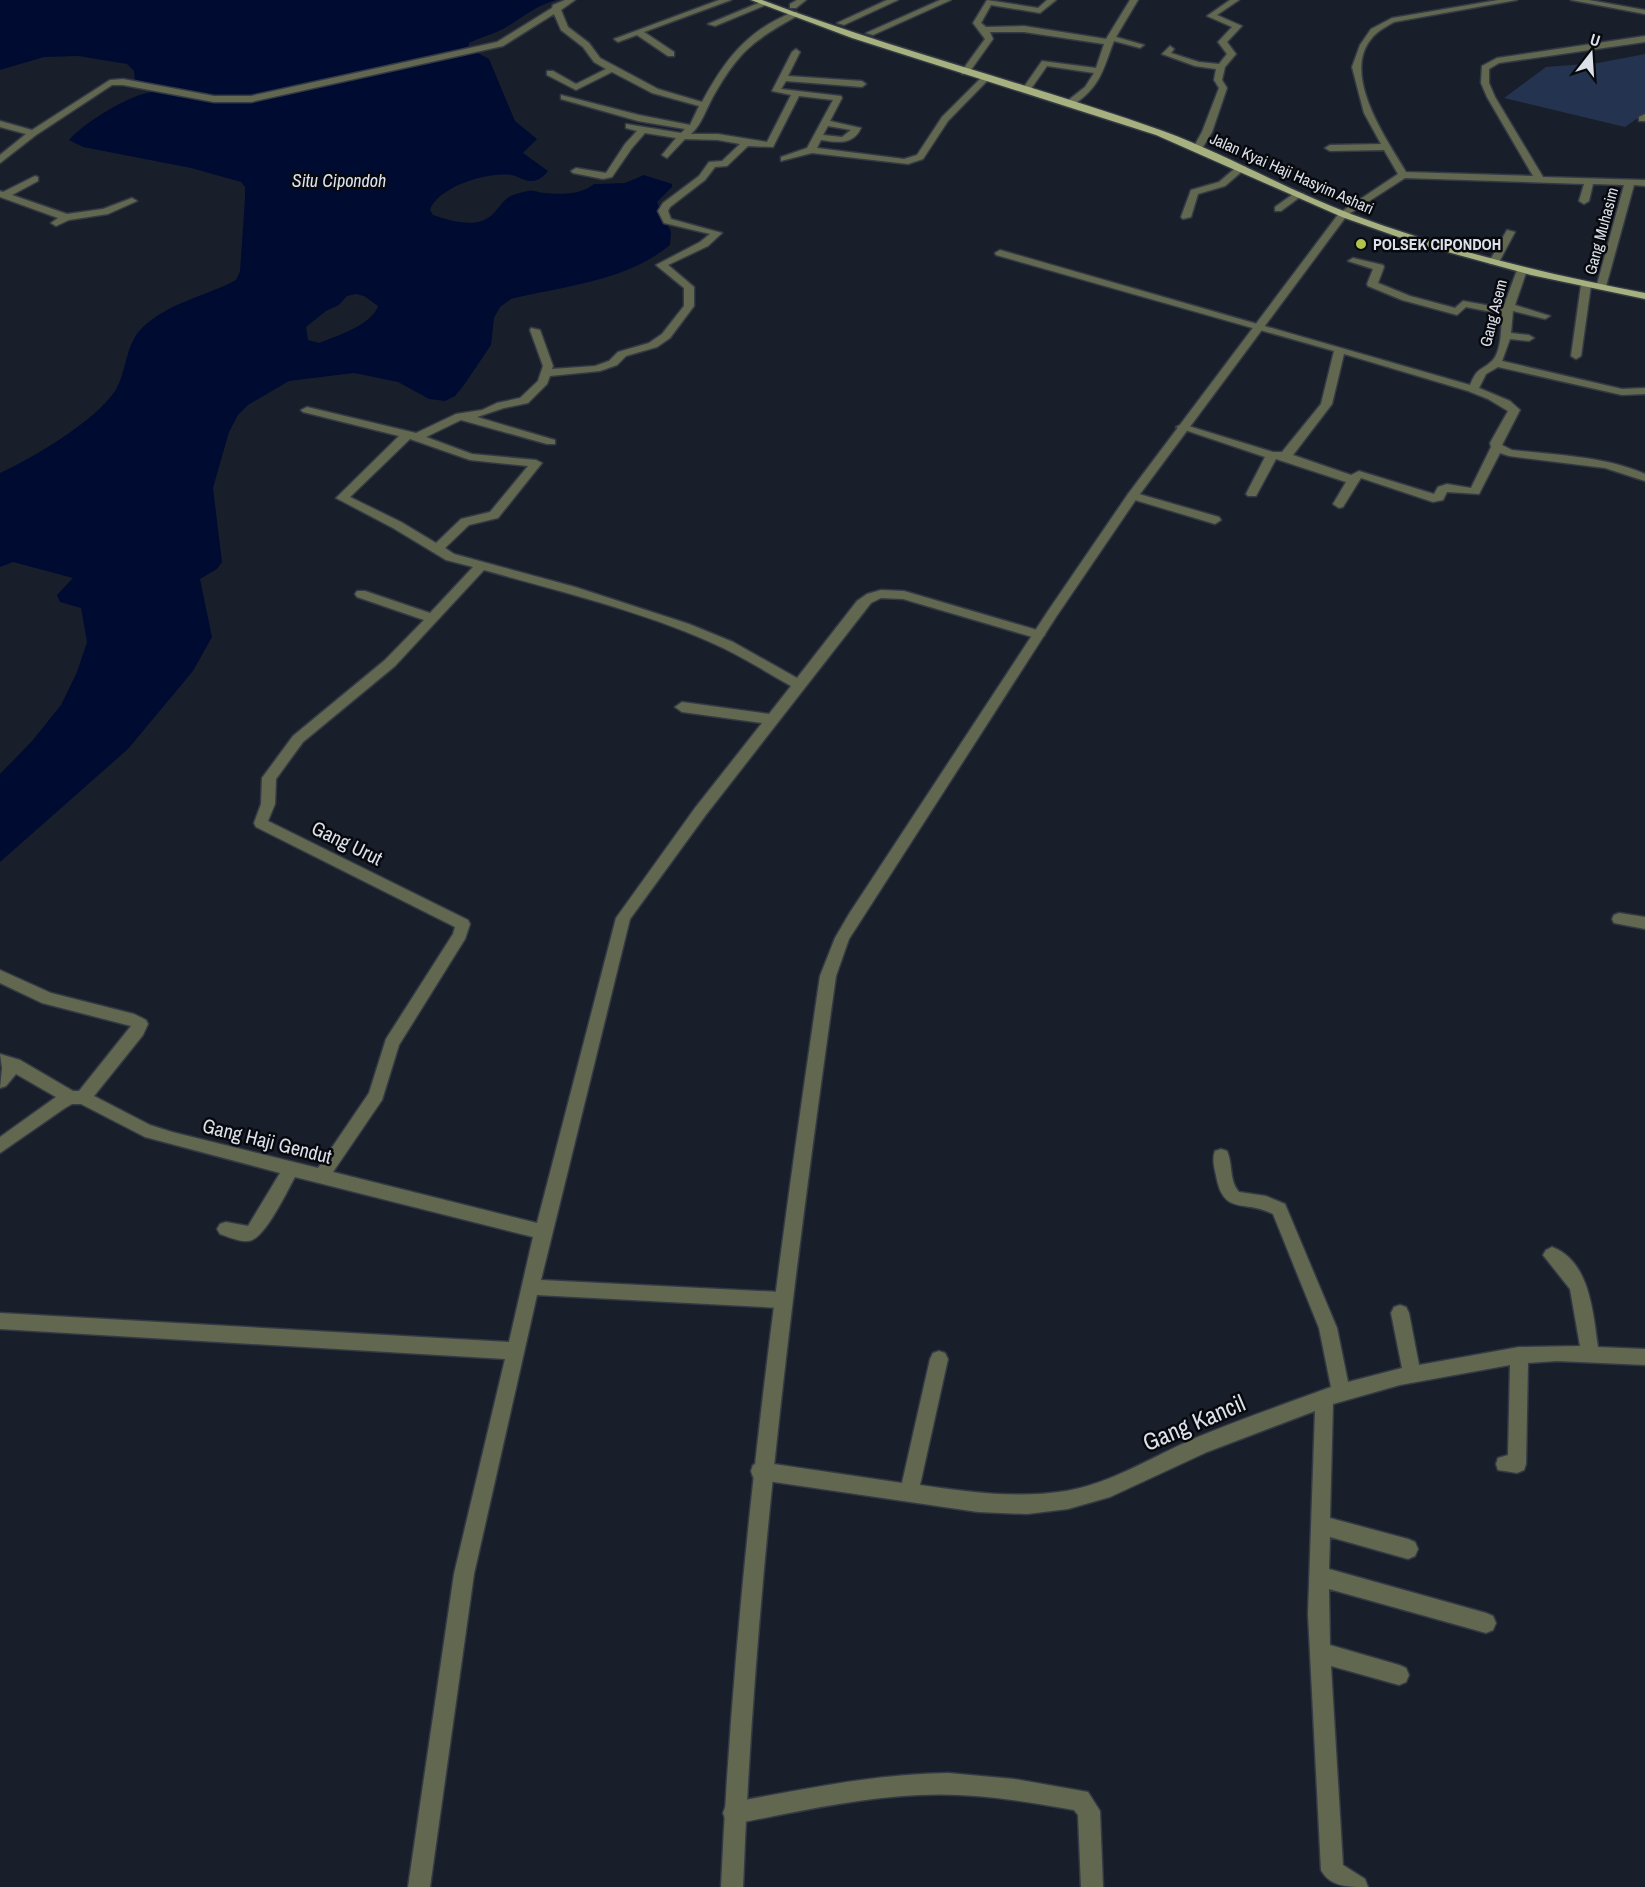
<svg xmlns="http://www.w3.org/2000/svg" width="1645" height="1887" font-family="'Archivo Narrow',sans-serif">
	<rect width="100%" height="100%" fill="#191f2a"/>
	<!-- green -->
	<polygon fill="#243350" points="1645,54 1645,113 1625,127 1504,98 1546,67 1598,63"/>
	<!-- water -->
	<g fill="#000b32" fill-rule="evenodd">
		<path d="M 0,0 L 556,0 C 534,6 520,20 501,30 C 490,35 479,38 469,43 L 468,49 L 245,97 L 227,99 L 135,81 L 134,71 L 127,64 L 78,56 L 44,57 L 0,70 Z"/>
		<path d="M 474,51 L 489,59 L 515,121 L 537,139 L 523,153 L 548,171 C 544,176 540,180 533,181 C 525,182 518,176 511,175 C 489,171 437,187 430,210 L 433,215 C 452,221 478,230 494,213 C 508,197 505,196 528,191 C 533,189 539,193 545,193 C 561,195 583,194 594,184 L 625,183 L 644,175 L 672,184 L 672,187 L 657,202 L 671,232 L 670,245 C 627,281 564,286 511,299 L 500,307 L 494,318 L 491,345 L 464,385 L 455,396 L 445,401 L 429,399 L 398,382 L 354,373 L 289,381 L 248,405 L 238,415 L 229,432 L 213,488 L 222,562 L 217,569 L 200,579 L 212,637 L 193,671 L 128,749 L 0,862 L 0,774 L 32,741 L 61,705 L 77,672 L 87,642 L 81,608 L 60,602 L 57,595 L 73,578 L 13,562 L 0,567 L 0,473 C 34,457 94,422 115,391 C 127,372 125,344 142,328 C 169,302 204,297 236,280 L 240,271 L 245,198 L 245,187 L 241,182 L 191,168 L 83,147 L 69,140 C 82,124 133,92 154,92 C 187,93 216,105 251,102 ZM 356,294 L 364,296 L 378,306 C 372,325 336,336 319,343 L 308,340 L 306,327 L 326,311 L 339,305 L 347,296 Z"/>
	</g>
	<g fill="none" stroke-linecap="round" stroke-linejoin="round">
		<defs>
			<g id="minor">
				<path d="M 565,0 L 575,0 L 561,10 L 568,27 L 589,43 L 600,58 L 658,89 L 702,102 C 721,67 740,39 776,20 C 783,17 789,12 797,12 L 797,16 C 754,40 739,51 714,95 C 706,109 702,124 691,134 L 718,134 L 767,142 L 791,95 L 772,91 L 792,52 L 796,49 L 800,52 L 788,76 L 862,81 L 866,84 L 862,87 L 786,81 L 781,89 L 841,96 L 842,98 L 830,121 L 861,128 C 853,146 836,142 821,140 L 817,148 L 904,159 L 917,155 L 942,117 L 982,77 L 989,79 L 948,121 L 923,159 L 908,164 L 812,153 L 781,161 L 781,157 L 807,148 L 833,100 L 799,96 L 773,147 L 748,146 L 727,166 L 715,167 L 705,180 L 670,207 L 668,211 L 671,219 L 722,233 L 708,246 L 668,265 L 694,287 L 694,306 L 670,338 L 657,347 L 626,356 L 617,365 L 600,371 L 550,376 L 547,384 L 528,403 L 504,408 L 477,417 L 555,440 L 555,444 L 547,444 L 461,420 L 426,437 L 472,454 L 536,460 L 542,463 L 498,518 L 469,525 L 445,548 L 454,554 L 575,587 L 689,624 L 733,642 L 797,678 L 857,601 L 867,594 L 881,590 L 904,591 L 1044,632 L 1045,635 L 1039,639 L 903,599 L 881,598 L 871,603 L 705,816 L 630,919 L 541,1280 L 781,1292 L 787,1294 L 790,1300 L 787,1306 L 781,1308 L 537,1295 L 474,1574 L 430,1887 L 408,1887 L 454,1574 L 505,1359 L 0,1329 L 0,1313 L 509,1342 L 533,1237 L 295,1177 C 287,1191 264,1241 248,1241 C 240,1242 228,1237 220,1234 L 217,1229 L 220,1224 L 226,1222 L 248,1226 L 280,1173 L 145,1137 L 81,1104 L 72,1104 L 65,1108 L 0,1153 L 0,1137 L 56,1097 L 16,1074 L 6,1086 L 0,1088 L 2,1068 L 0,1054 L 20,1060 L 73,1091 L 79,1091 L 131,1026 L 42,1003 L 0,983 L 0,970 L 51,993 L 134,1014 L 146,1020 L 148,1024 L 143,1035 L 94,1096 L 150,1125 L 172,1132 L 318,1168 L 369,1093 L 386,1039 L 453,934 L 455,927 L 256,827 L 254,823 L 261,804 L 262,778 L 293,736 L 385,660 L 424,620 L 357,597 L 355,594 L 357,591 L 365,591 L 430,613 L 473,567 L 446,560 L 393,528 L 336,498 L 399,436 L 303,412 L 301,410 L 307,407 L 416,433 L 456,414 L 482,410 L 497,403 L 520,398 L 538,381 L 543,366 L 530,330 L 531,328 L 540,330 L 553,366 L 552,369 L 595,366 L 609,361 L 618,352 L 649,343 L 662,334 L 684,306 L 684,288 L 656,265 L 700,242 L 710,234 L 664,223 L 658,211 L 663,203 L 699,176 L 709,162 L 722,161 L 740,144 L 718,140 L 685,139 L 667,158 L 662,155 L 676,138 L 645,133 L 632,148 L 612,177 L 603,179 L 573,173 L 571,171 L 576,168 L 606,173 L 625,144 L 637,131 L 626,128 L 626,124 L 681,133 L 685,129 L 638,121 L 561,99 L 561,95 L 639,115 L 690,125 L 699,106 L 652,93 L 612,72 L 576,90 L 547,75 L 547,71 L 553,71 L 576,84 L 606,69 L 594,62 L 583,47 L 561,30 L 554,14 L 503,46 L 251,102 L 214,102 L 123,85 L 112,85 L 36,135 L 0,163 L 0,155 L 26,134 L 0,127 L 0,121 L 32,130 L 110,80 L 123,79 L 214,96 L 251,96 L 497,42 L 552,8 L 553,5 ZM 828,126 L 851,130 L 842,137 L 823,135 ZM 410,439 L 470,460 L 528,466 L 490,512 L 461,519 L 436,543 L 401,522 L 350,497 ZM 484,570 C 562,592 650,613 723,648 C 746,659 768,673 791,686 L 769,714 L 682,702 L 675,707 L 682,712 L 762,723 L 695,808 L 616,918 L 537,1223 L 333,1172 L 382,1100 L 399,1045 L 465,939 L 470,924 L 468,920 L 268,821 L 275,804 L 276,779 L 303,742 L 395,666 Z"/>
				<polygon points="719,0 731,0 644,32 674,52 674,56 668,56 637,35 618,42 614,39"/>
				<polygon points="797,0 806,0 796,8 790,8 790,4"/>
				<polygon points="887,0 898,0 844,25 837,23"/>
				<polygon points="940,0 951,0 873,35 866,33"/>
				<path d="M 987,0 L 1038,8 L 1047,0 L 1056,0 L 1040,13 L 991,5 L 981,23 L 986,27 L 1024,26 L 1106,39 L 1130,0 L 1138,0 L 1116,37 L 1144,45 L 1140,48 L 1114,41 C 1102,72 1101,86 1072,106 L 1066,106 L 1066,102 L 1085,87 L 1094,73 L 1047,66 L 1028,93 L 1021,91 L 1042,61 L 1096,68 L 1104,44 L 1024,32 L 990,32 L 993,39 L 968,74 L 962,74 L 961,72 L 985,39 L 973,23 Z"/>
				<polygon points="1230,0 1239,0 1217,15 1242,26 1227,42 1236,54 1225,67 1222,80 1227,88 1212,132 1201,150 1198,151 1193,148 1202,132 1219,88 1214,80 1216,69 1195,66 1162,54 1170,46 1174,49 1171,53 1199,62 1219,64 1227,54 1218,42 1232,27 1207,16"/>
				<path d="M 1498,0 L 1517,0 L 1394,22 C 1389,25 1383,28 1378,32 C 1335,67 1386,138 1406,172 L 1533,176 L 1487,97 L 1481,83 L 1482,66 L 1497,58 L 1645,36 L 1645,42 L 1499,63 L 1489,69 L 1489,83 L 1495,97 L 1543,177 L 1645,180 L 1645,186 L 1634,185 L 1605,290 L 1596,288 L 1624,185 L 1593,184 L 1589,201 L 1584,204 L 1579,201 L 1584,184 L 1405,178 L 1346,216 L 1338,214 L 1398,174 L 1384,150 L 1330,151 L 1325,148 L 1330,145 L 1381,144 L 1364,113 L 1352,67 L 1360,45 L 1371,29 L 1392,18 Z"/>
				<polygon points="1571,0 1589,0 1645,10 1645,14"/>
				<polygon points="761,2 768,4 715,26 708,24"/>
				<polygon points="1645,114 1645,121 1639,121 1639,117"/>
				<polygon points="1239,165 1247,167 1225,186 1198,194 1191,217 1183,219 1181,217 1191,190 1219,182"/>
				<polygon points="35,176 38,177 38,181 12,195 67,214 103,209 132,198 137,201 108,214 69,220 56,226 51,223 58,218 0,197 0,191 3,192"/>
				<polygon points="1296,192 1304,194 1281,211 1275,211 1275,207"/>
				<polygon points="1507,230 1515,232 1498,264 1490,264 1489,262"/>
				<path d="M 1000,250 L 1470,385 C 1478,366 1480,372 1492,361 C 1502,351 1501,327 1502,314 L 1466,307 L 1457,315 L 1402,300 L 1368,286 L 1367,284 L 1373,269 L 1348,261 L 1353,258 L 1383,265 L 1384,267 L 1378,283 L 1410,296 L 1455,308 L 1463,301 L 1503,308 L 1517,270 L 1526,268 L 1527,270 L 1515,305 L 1550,316 L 1545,319 L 1513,311 L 1511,333 L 1529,335 L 1534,338 L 1529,341 L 1510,339 L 1502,361 L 1622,389 L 1645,388 L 1645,394 L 1622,395 L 1498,367 L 1486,374 L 1479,388 L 1510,401 L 1520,410 L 1502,445 L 1512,450 C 1555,455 1604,456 1645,474 L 1645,481 L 1605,468 L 1509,456 L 1500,453 L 1479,494 L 1447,492 L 1443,500 L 1433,502 L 1361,478 L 1343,507 L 1339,508 L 1333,504 L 1346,482 L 1276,459 L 1256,496 L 1248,496 L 1246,494 L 1265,457 L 1176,427 L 1182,424 L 1273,452 L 1282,452 L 1321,404 L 1334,351 L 996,255 L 995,253 ZM 1344,354 L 1468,391 L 1488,399 L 1508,411 L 1490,443 L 1491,447 L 1471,488 L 1447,484 L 1438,487 L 1434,494 L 1359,471 L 1351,475 L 1293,455 L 1332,404 Z"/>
				<polygon points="1586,282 1591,285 1581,356 1576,359 1571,356 1581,285"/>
				<polygon points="1132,492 1219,517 1221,520 1215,524 1128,498 1128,494"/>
				<polygon points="1619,913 1645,917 1645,929 1614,923 1612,919 1614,915"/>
				<path d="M 1221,1149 L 1227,1151 C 1233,1164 1229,1181 1239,1192 L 1266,1196 L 1285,1204 L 1337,1328 L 1348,1382 L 1402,1368 L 1391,1313 L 1394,1307 L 1400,1305 L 1406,1307 L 1409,1313 L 1419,1365 L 1519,1347 L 1580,1346 L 1570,1289 L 1543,1255 L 1546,1250 L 1552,1247 C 1590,1261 1593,1313 1598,1347 L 1645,1349 L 1645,1365 L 1557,1361 L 1528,1363 L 1526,1464 L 1524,1470 L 1517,1473 L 1498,1470 L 1496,1464 L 1498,1458 L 1508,1455 L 1510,1365 L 1400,1385 L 1333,1404 L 1330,1518 L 1408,1539 L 1415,1542 L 1418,1549 L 1415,1556 L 1408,1559 L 1330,1537 L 1329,1569 L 1486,1613 L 1493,1616 L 1496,1623 L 1493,1630 L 1486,1633 L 1329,1589 L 1330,1645 L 1399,1665 L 1406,1668 L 1409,1675 L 1406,1682 L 1399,1685 L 1331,1666 L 1343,1865 L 1365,1879 L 1368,1887 C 1348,1887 1330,1887 1321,1870 L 1308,1614 L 1315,1411 L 1207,1452 L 1110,1497 L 1068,1509 L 1027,1514 L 978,1512 L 760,1480 L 753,1477 L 751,1471 L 753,1465 L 760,1462 L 902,1483 L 930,1359 L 933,1353 L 939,1351 L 945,1353 L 948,1359 L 920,1485 C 969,1492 1017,1499 1066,1491 C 1112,1483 1152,1457 1193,1439 C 1238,1420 1285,1404 1331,1387 L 1319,1328 L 1273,1214 C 1245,1199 1223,1217 1216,1175 C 1214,1167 1212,1158 1215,1151 Z"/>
				<path d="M 948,1773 L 1014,1779 L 1088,1792 L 1100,1811 L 1103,1887 L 1081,1887 L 1078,1815 L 1074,1810 C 1023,1801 972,1792 919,1795 C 857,1798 795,1812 734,1824 L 726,1821 L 723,1813 L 726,1805 L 734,1802 C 805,1789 875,1774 948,1773 Z"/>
			</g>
			<path id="tertiary" d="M 1340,212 L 1348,214 L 1137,498 L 1056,617 L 849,939 L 836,976 C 793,1281 755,1579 743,1887 L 721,1887 C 735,1579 775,1281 820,976 L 835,938 L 849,914 L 1048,611 L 1128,494 Z"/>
			<path id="primary" d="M 751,0 L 762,0 C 894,50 1031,84 1163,131 C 1228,155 1287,190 1351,214 C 1447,250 1545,274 1645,293 L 1645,299 L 1531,275 L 1415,243 L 1342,217 L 1156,135 L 852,38 Z"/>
		</defs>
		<!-- minor casing -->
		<use href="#minor" stroke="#343a45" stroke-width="3"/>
		<!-- tertiary casing -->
		<use href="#tertiary" stroke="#343a45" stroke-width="3"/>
		<!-- primary casing -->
		<use href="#primary" stroke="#343a45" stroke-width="3"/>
		<!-- minor -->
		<use href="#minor" fill="#626750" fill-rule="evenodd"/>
		<!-- tertiary -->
		<use href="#tertiary" fill="#626750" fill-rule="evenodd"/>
		<!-- primary -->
		<use href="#primary" fill="#a7b07f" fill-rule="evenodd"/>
	</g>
	<!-- markers -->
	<circle fill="#b2c34c" stroke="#07090e" stroke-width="2" cx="1361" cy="244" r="6"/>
	<g text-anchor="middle" stroke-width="5" stroke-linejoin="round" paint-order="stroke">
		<!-- far-street labels -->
		<g font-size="16" fill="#dce0e8" stroke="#07090e">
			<text transform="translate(1292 173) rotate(24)" y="6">Jalan Kyai Haji Hasyim Ashari</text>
			<text transform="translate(1601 231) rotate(-75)" y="6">Gang Muhasim</text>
			<text transform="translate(1493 313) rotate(-76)" y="6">Gang Asem</text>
		</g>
		<!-- far-poi labels -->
		<g font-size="16" font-weight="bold" fill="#dce0e8" stroke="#07090e" text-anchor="start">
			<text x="1373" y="250">POLSEK CIPONDOH</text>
		</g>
		<!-- far-water labels -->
		<g font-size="18" font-style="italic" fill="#dbe3f2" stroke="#07090e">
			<text x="339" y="187">Situ Cipondoh</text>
		</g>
		<!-- street labels -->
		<g font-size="20" fill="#dce0e8" stroke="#07090e">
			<text transform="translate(347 843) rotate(26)" y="7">Gang Urut</text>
			<text transform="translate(267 1141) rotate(14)" y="7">Gang Haji Gendut</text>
		</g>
		<!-- near-street labels -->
		<g font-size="24" fill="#dce0e8" stroke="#07090e">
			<text transform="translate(1194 1423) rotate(-23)" y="8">Gang Kancil</text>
		</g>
	</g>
	<!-- north arrow -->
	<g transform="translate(1591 54) rotate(17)" stroke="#07090e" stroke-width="4.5" paint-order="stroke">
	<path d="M0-4.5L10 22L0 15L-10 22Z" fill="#dce0e8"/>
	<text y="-9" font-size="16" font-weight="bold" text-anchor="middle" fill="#dce0e8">U</text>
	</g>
</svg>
